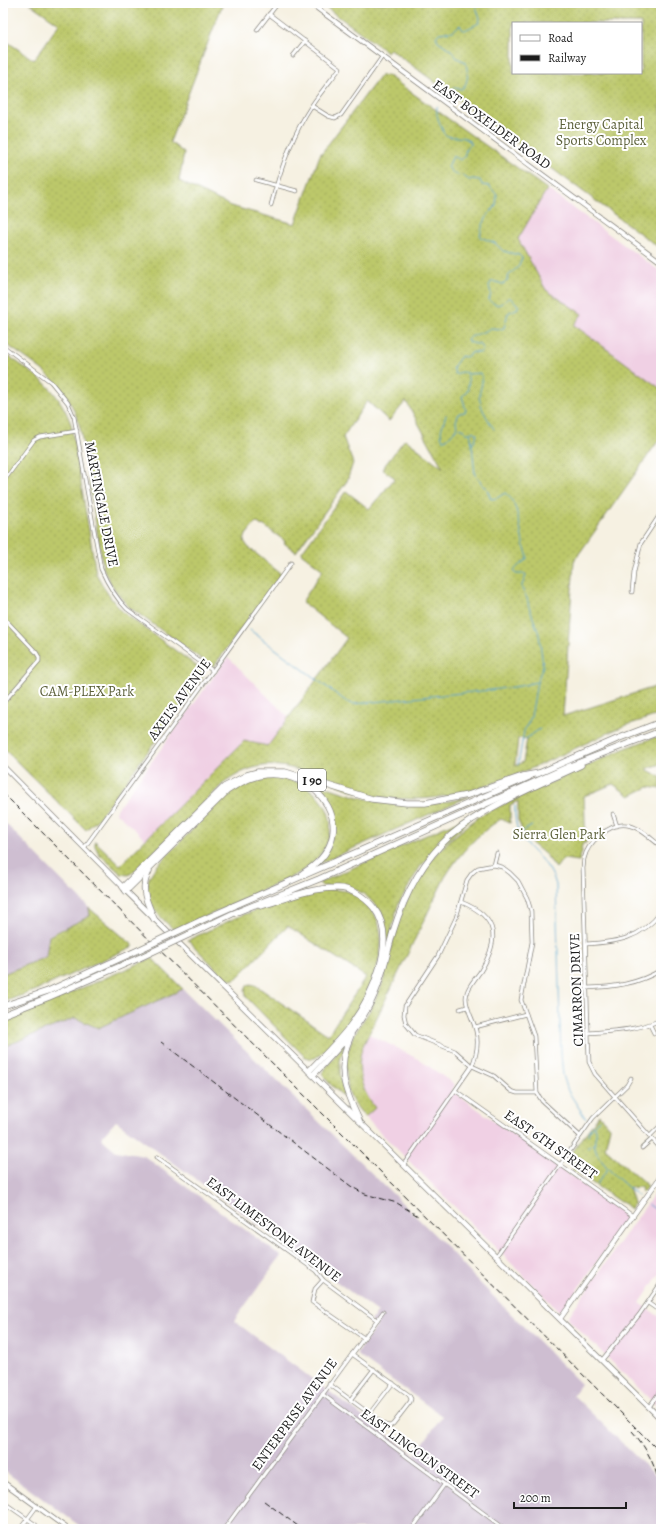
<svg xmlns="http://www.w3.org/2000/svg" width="664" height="1532" font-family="Alegreya,serif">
	<defs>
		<pattern id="grass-dots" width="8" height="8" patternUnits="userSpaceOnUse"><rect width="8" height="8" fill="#bcc86a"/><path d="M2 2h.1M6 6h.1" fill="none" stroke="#a1ab5b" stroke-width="1.8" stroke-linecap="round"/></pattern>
	</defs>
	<rect width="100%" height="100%" fill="#fff"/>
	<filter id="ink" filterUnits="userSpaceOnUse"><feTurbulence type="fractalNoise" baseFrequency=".025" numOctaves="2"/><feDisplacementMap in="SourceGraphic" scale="8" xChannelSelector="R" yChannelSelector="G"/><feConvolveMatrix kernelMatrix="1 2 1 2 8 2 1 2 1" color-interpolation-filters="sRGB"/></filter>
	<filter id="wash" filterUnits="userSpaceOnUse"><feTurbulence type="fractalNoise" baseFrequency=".012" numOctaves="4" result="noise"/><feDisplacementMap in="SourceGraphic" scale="16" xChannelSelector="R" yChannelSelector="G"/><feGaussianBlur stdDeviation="0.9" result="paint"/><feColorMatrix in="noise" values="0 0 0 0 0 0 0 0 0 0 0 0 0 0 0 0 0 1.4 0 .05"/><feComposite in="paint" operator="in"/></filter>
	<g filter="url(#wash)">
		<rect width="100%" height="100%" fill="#f6f1e2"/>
		<!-- built -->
		<g fill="#f0d0e4">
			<polygon points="547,189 661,272 661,389 573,325 581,314 546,290 518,239"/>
			<polygon points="228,657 289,718 268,746 244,741 146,840 115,812"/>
			<polygon points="369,1034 420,1060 455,1085 451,1090 628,1217 563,1310 559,1311 365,1117 374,1108 366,1097 361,1085 359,1073 359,1058 362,1048"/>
			<polygon points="661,1184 661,1271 640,1303 661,1318 661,1410 569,1320 568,1317"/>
		</g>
		<!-- industrial -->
		<g fill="#cebed1" fill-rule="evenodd">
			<polygon points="3,821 89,908 90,916 49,935 46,957 3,974"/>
			<path d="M 183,989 L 443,1243 L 472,1275 L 581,1384 L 573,1395 L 661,1481 L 661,1529 L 84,1529 L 3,1470 L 3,1047 L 75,1018 L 98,1028 ZM 116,1121 L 378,1312 L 371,1321 L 377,1326 L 356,1354 L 442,1416 L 415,1455 L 234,1321 L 281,1256 L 144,1156 L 116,1151 L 101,1138 Z"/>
		</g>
		<!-- grass -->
		<g fill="url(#grass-dots)" stroke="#6c7243" fill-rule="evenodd">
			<path d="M 29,3 L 223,3 L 170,142 L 184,153 L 179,181 L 231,206 L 295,224 L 320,155 L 380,76 L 387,75 L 547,189 L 518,239 L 546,290 L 582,314 L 574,325 L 661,389 L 661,437 L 574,561 L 563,716 L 661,685 L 661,714 C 649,718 636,722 624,726 C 558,754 481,801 408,799 C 388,799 368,796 349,789 C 319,779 285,758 253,768 C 242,771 233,777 224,783 L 135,871 L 128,875 L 121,874 L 99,854 L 95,846 L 95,841 L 120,865 L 244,741 L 268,746 L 347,638 L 302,602 L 323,570 L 301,553 L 346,491 L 369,509 L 395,478 L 382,469 L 405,439 L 443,468 L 406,401 L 389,421 L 367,401 L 343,437 L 353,463 L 347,481 L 296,552 L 284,543 L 285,541 L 263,525 L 262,526 L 256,522 L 246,535 L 244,541 L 248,547 L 281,574 L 214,666 L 211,666 L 129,607 C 118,595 110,584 103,568 L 81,432 C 69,382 42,370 3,342 L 3,39 L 34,60 L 59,24 ZM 518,738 L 527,739 L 523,762 L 515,766 Z"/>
			<path d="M 320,3 L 661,3 L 661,249 L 390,49 L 387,52 ZM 513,23 L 641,23 L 641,73 L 513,73 Z"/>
			<path d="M 3,352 C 34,375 57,385 71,424 L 96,573 C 104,589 112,601 124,613 L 202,670 L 203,677 L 98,819 L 86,830 L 3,748 Z"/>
			<path d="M 661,735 L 661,764 L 646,769 L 661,777 L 661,789 L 648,787 L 630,796 L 613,784 L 584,796 L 586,843 L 583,843 L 581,848 L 582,851 L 579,861 L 563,859 L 556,868 L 546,855 L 529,841 L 522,830 L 518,820 L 518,801 L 510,805 L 510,823 L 501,819 C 477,834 460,853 445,877 L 362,1048 C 356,1071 361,1089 375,1108 L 365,1117 L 353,1102 L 348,1090 L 345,1061 L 353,1036 L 370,1010 L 382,985 L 398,922 L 410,892 L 431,859 L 451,839 L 481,815 L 623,749 Z"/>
			<path d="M 269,777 C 284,778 300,781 312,791 C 345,818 330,856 297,874 L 228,907 L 174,930 C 154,911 135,895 155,868 L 224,797 C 238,785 251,780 269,777 Z"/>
			<path d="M 322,785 C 373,804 417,812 470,796 L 316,865 C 322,855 330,843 334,832 C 340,817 328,799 319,788 Z"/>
			<path d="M 471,815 L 472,817 L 420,867 L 398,905 L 387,948 L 385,947 C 390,924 375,894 350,888 C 342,886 331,887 322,886 L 319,883 Z"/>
			<path d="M 328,889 C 335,890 346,890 352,893 C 408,922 371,997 341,1032 C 336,1039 323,1054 315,1058 C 311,1059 308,1058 304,1056 L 247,998 L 245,991 L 247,986 L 250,984 L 255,985 L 328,1035 L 366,977 L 288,926 L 237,978 L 232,980 L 225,978 L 188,940 L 235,918 L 280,901 Z"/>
			<polygon points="89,908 134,946 34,991 3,1002 3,974 46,957 49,936 90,916"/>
			<polygon points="152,958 183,989 98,1028 75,1018 3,1047 3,1020 14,1017"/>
			<polygon points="346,1041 340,1061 340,1072 344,1097 329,1083 322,1073"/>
			<polygon points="599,1115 610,1127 605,1148 648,1186 642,1193 641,1187 629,1188 634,1203 630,1209 622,1202 620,1202 572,1169 575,1165 570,1161 567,1164 566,1161"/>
		</g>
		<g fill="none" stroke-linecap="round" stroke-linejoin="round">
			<!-- stream -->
			<g stroke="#57a3cf" stroke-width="1">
				<path d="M 450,91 L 453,88 L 462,89 C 470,81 467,71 466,62 L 457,58 L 451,50 L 438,41 L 436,37 L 439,33 L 453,31 L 460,25 L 463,30 L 465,30 L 479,23 L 480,19 L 475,3"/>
				<path d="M 437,107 C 436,115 438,119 441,126 C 442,128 443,132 444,134 C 450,140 465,133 471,143 L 466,149 L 464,157 L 461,160 L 453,156 L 448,167 L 454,174 L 463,176 L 469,180 L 472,179 L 480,180 L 482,185 L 489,186 L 497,195 L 496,206 C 487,214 481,226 480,237 L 495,243 L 503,251 L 519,255 L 522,258 L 519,266 L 509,275 L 507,281 L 503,284 L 492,281 L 489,286 L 491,293 L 489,300 C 497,308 503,304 509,297 L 518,305 L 518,308 L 508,313 L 504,328 L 501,329 L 490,328 C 483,334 474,333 467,340 L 468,342 L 481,345 L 483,349 L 480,353 L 473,352 L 466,357 L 461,356 L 453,367 L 455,374 L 462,372 L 467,373 C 469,380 470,393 462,396 L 466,410 L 465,412 L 459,413 L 456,421 L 457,428 L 463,429 L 466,433 L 470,433 L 471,436 L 475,475 L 479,479 L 483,486 L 486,487 L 491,499 L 497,498 L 505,493 C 518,501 520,529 523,543 C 524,547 528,554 527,558 C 524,564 516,565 514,572 L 516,574 L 524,574 L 526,576 L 522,585 L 522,589 L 527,598 L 529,607 L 539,634 L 543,666 L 537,682 L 531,717 L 524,731 L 518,765"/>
				<path d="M 468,374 L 480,373 C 486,382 477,391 480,401 C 482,411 489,421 494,429"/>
				<path d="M 446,415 C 444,423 438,432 443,440 L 447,439 L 457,428"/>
				<polyline points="470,433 474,431 477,434 474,442 472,445"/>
				<polyline points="250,630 347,702 353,704 491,690 520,686 536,682"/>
				<polyline points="522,741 540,729"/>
				<path d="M 515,806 C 512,851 547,850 556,885 L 561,1055 L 563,1075 L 568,1091 L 586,1119"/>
				<polyline points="519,833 532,826"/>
				<path d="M 592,1125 L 596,1129 C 597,1135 593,1141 595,1147 C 599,1165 625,1184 638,1196"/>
				<polyline points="590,1128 590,1131 599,1119"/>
				<polyline points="588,1135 589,1130"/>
				<polyline points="587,1148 595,1143"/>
				<polyline points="597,1184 608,1168"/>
				<polyline points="649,1205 661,1213"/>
			</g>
		</g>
	</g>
	<g filter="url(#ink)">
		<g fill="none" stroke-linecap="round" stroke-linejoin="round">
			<defs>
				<g id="street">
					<path d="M 269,14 L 340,68 C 331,80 321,92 312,105 C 292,135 280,170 271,205"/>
					<polyline points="257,30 278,3"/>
					<polyline points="293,56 305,41"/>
					<polyline points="312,106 328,116 335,118 341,115 382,57"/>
					<polyline points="256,180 297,191"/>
					<path d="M 3,346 L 51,382 L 68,403 L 74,417 L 101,569 C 108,585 115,597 127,609 L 213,671"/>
					<polyline points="3,482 34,440 40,437 77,431"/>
					<polyline points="632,592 634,572 641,543 661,513"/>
					<polyline points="3,617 36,652 39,657 39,661 3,703"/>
					<polyline points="613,814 617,826"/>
					<path d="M 661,846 C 651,839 640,827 627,825 C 610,822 587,843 584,859 C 583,862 584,865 583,868 L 589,1062 L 595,1074 L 661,1149"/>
					<polyline points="84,848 291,563"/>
					<polyline points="494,865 497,853"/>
					<path d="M 586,944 C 617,942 641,939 661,912"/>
					<path d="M 587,988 C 614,987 638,984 661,970"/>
					<polyline points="460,1009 467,1007"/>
					<polyline points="650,1025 654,1033"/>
					<polyline points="475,1027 526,1014"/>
					<path d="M 588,1033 C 613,1031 638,1030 661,1020"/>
					<polyline points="456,1091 633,1216"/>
					<polyline points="537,1093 517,1093 511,1091 494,1076 472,1066 455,1051 415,1035 406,1024 404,1015 405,1006 438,956 456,918 467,880 472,873 478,868 494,865 502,867 510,873 518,881 527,898 531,911 532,942 521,1000 534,1036 537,1093 542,1101 580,1136"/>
					<polyline points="650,1136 661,1125"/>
					<polyline points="642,1148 652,1139"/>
					<polyline points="157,1157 316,1271 323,1280 377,1320"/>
					<path d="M 404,1164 L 472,1066 C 479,1049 479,1035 472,1019 C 469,1012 466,1005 466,998 C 466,989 475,979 480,972 C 500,940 499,917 461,902"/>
					<polyline points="497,1255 593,1118 627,1085 631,1078"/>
					<polyline points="323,1280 315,1289 312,1302 364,1338"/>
					<polyline points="648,1303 661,1312"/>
					<polyline points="602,1360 639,1315 661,1283"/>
					<polyline points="329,1384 385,1425 390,1426 393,1424 410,1402 411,1399 409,1395 352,1354"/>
					<polyline points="322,1394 505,1529"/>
					<polyline points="350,1400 374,1369"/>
					<polyline points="649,1407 661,1390"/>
					<polyline points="370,1413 393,1383"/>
					<polyline points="3,1502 36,1525"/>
					<polyline points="20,1529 37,1506"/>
					<polyline points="224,1529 383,1312"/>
					<polyline points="412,1529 444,1485"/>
				</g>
				<g id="secondary">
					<polyline points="310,3 661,262"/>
					<polyline points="3,766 123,887"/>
					<polyline points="560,1319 661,1176"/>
					<polyline points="3,1482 68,1529"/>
				</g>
				<polyline id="primary" points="124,889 661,1419"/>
				<g id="highway">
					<polyline points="537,774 617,739 661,722"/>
					<path d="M 149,871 C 139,890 147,901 154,919"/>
					<polyline points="123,887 224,787 247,775 258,772 285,772 372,799 407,803 425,803 468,795 523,776 539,773"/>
					<path d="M 126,891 L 227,791 C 237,784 246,779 258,776 C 321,764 366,836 303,873"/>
					<path d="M 261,906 C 285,899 310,888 335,888 C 350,887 365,897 374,908 C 399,940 371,998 350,1026 C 338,1042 323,1056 309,1071"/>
					<polyline points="231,907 529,777"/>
					<polyline points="200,921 234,906"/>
					<polyline points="203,928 232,914 319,879 570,766 661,731"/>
					<polyline points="3,1006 48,991 132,953"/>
					<polyline points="3,1015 49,997 139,958"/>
					<path d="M 351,1035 C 336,1068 344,1089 359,1120"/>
					<path d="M 313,1075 C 336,1050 362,1025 375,993 C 383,974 387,953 393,932 C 404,896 422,861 451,835 C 487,805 539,785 581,765"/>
				</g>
			</defs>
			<!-- street casing -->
			<use href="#street" stroke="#89867f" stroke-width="4.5"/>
			<!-- secondary casing -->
			<use href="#secondary" stroke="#89867f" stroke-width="5.5"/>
			<!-- primary casing -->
			<use href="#primary" stroke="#89867f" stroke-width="6"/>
			<!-- highway casing -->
			<use href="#highway" stroke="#89867f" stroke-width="7"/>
			<!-- street -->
			<use href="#street" stroke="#fff" stroke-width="3"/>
			<!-- secondary -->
			<use href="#secondary" stroke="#fff" stroke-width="4"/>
			<!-- primary -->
			<use href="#primary" stroke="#fff" stroke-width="4.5"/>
			<!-- highway -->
			<use href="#highway" stroke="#fff" stroke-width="5.5"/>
			<!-- rail -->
			<g stroke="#1c1c1c" stroke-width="1" stroke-dasharray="6 3" stroke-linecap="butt">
				<polyline points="3,793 661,1453"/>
				<polyline points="161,1042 352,1187 365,1194 397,1203 418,1216"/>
				<path d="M 632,1431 C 648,1449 659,1472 661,1496"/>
				<polyline points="264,1501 302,1529"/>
				<polyline points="657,1529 661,1507"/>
			</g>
			<defs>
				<g id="highway-bridge">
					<polyline points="132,953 200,921"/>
					<polyline points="139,958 203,928"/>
				</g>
			</defs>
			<!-- highway-bridge casing -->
			<use href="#highway-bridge" stroke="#89867f" stroke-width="7" stroke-linecap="butt"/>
			<!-- highway-bridge -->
			<use href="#highway-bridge" stroke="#fff" stroke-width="5.5"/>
		</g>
	</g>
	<g text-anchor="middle" stroke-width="4" stroke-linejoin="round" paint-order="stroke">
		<!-- shield labels -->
		<rect fill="#fff" stroke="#606060" stroke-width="1" x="298" y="769" width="28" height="22" rx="3"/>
		<g font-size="13" font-weight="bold" fill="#1c1c1c">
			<text x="312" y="785">I 90</text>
		</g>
		<!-- street labels -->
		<g font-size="14" fill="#1c1c1c" stroke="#fff">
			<text transform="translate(492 124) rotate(36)" y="5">EAST BOXELDER ROAD</text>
			<text transform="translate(102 504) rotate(79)" y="5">MARTINGALE DRIVE</text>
			<text transform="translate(179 699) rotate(-54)" y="5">AXEL'S AVENUE</text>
			<text transform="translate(576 990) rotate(-92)" y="5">CIMARRON DRIVE</text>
			<text transform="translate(551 1144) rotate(35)" y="5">EAST 6TH STREET</text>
			<text transform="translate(274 1229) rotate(37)" y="5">EAST LIMESTONE AVENUE</text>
			<text transform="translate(294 1414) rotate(-54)" y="5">ENTERPRISE AVENUE</text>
			<text transform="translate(420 1453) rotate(36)" y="5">EAST LINCOLN STREET</text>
		</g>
		<!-- park labels -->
		<g font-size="14" fill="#5c613b" stroke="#fff">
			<text x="601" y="129">Energy Capital<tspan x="601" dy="16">Sports Complex</tspan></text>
			<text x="87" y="696">CAM-PLEX Park</text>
			<text x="559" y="839">Sierra Glen Park</text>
		</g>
	</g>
	<!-- margin -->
	<rect width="664" height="1532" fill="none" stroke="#fff" stroke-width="16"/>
	<!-- legend -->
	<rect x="512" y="22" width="130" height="52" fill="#ffffff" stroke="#a4a4a4"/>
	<rect x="520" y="35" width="20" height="6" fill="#ffffff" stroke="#a4a4a4"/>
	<text x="548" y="42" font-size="12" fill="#1c1c1c">Road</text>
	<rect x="520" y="55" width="20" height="6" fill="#1c1c1c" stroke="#a4a4a4"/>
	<text x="548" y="62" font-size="12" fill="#1c1c1c">Railway</text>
	<!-- scale -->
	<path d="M514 1502v6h112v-6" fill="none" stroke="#1c1c1c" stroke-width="2"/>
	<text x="520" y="1502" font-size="12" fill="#1c1c1c" stroke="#ffffff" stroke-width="3" paint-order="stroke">200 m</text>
</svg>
